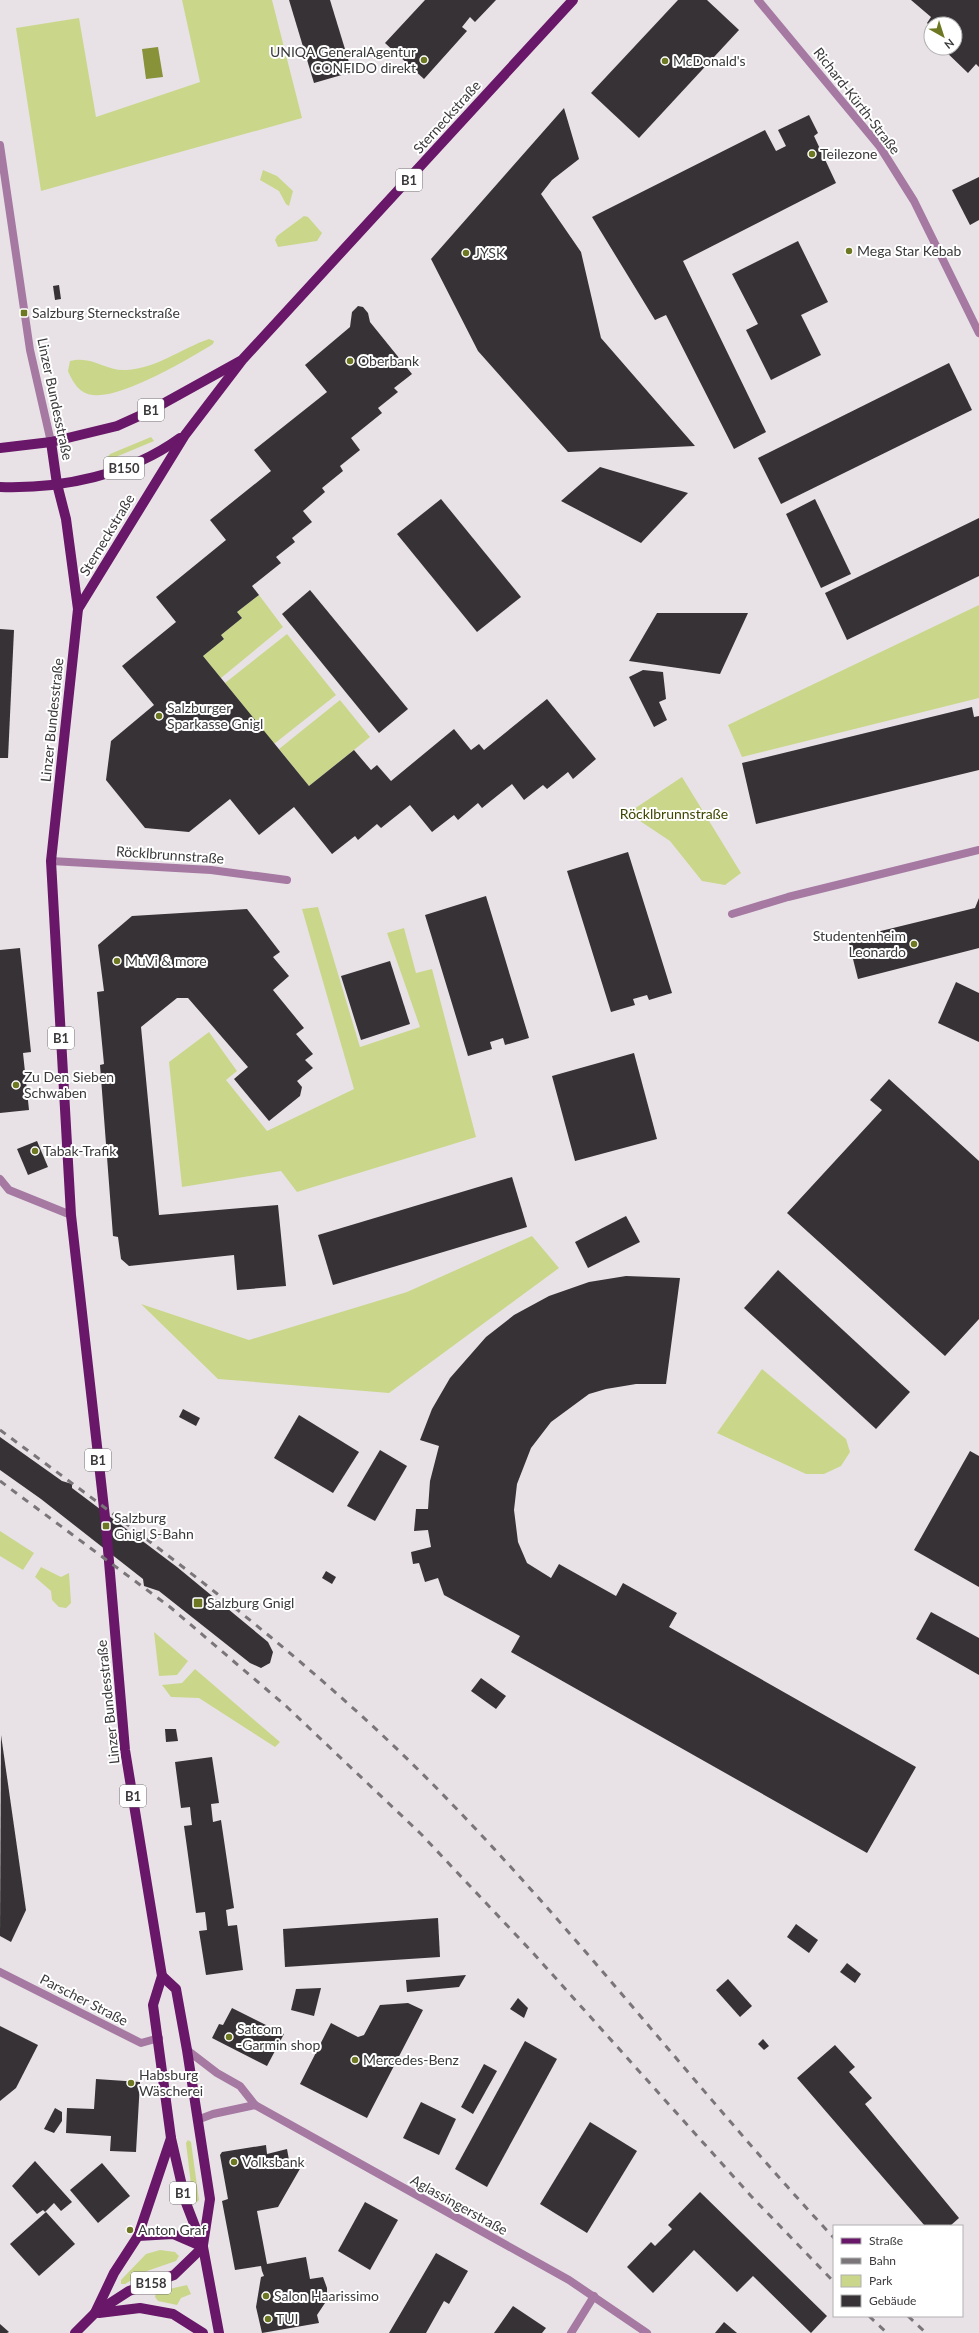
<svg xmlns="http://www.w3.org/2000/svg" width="979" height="2333" font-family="Lato,sans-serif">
	<rect width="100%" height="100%" fill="#e8e2e7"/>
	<!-- green -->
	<g fill="#cad78a">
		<polygon points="182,0 272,0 302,118 41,191 16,28 79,18 96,117 200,82"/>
		<polygon points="263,170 277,176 293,191 289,206 286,204 279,191 260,180"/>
		<polygon points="304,216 308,217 322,233 317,241 278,247 275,240 277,236"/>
		<path d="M 209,339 L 214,341 L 213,344 C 189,359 121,399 93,395 C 80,394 73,383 68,371 L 70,361 C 92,355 105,371 126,370 C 158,368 180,349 209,339 Z"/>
		<polygon points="151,437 154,441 111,459 108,457 110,454"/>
		<polygon points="259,595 283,627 221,678 203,656 224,639 221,635 242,618 237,612"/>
		<polygon points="979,605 979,698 742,757 728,725"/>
		<polygon points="287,634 336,695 274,744 225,683"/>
		<polygon points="340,700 370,737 309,786 279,749"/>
		<polygon points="682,777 741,873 725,885 702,881 670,841 628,813"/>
		<polygon points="318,907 360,1047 420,1027 387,933 404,928 416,973 432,969 476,1137 297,1192 281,1171 182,1187 169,1062 209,1032 237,1071 226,1080 267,1131 354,1089 302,909"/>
		<polygon points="532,1236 559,1268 389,1393 218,1379 141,1304 249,1340 407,1292"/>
		<polygon points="762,1369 846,1439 850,1452 841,1466 824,1474 806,1474 717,1433"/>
		<polygon points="0,1531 34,1553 23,1570 0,1556"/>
		<polygon points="41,1567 61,1577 69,1573 71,1603 66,1608 59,1607 52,1600 51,1591 35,1577"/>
		<polygon points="154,1632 188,1661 177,1675 159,1676"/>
		<polygon points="195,1669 280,1742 275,1747 199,1698 171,1697 162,1685 182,1683"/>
		<polygon points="188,2140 191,2142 199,2200 196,2203 193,2201 186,2143"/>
		<polygon points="160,2250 175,2252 179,2256 176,2261 147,2271 125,2284 121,2284 121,2280 146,2254"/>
		<polygon points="187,2285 191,2294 181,2298 177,2305 158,2301 155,2297 156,2292"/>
	</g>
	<!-- water -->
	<polygon fill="#879239" points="158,47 163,77 146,79 142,49"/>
	<!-- building -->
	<g fill="#363235">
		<polygon points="289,0 330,0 352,72 314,83"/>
		<polygon points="425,0 496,0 475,22 470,17 462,27 467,31 424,79 385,43"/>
		<polygon points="678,0 707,0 739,30 639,138 591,93"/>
		<polygon points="911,0 979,0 979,67 976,64 968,73 942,48 955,48 955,24 931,24 931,27 927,23 931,17"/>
		<polygon points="564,108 579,159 552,180 541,194 581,252 601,338 695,446 568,452 478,351 431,259"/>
		<polygon points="809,115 818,133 814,136 836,183 683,261 766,432 734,449 666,315 655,320 592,217 765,130 776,151 786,146 778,130"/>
		<polygon points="979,177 979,220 970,225 952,190"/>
		<polygon points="798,241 828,302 801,315 821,355 771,380 746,330 758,324 732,274"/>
		<polygon points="59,285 61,299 55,300 53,286"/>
		<polygon points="358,306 363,307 368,313 370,322 412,374 394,388 398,392 378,408 382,413 351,438 360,450 340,466 343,471 322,488 325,492 303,511 312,522 292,538 295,542 276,557 281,563 252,586 259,595 237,612 242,618 221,635 224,639 203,656 309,786 354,750 371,770 377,765 391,781 454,729 471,750 479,744 484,750 547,699 596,759 573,779 568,772 547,789 543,785 524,800 512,784 482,808 478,803 458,820 454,815 432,832 410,805 381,828 377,824 358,840 355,836 332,854 294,807 259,835 230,799 189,832 145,828 106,780 111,741 154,705 122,666 176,622 156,597 226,540 210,520 271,471 254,450 327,392 305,365 350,327 352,312"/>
		<polygon points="949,363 972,410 781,504 758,458"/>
		<polygon points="600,467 688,493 641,543 561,501"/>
		<polygon points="441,499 521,597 477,632 397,534"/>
		<polygon points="815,499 851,574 821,588 786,514"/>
		<polygon points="979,518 979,576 847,640 825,593"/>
		<polygon points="310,590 408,709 379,733 282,614"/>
		<polygon points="657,613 748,613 720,674 629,661"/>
		<polygon points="0,629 14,630 8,758 0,758"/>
		<polygon points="643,670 663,672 666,699 659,702 667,720 654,727 629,677"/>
		<polygon points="972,707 974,717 979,716 979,770 756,824 742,763"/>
		<polygon points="628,852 672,993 649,1000 647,995 633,999 635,1005 611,1012 567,871"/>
		<polygon points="486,896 529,1038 505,1045 503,1038 490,1042 492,1049 468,1056 425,915"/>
		<polygon points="979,898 979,948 858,979 848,939 975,908"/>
		<polygon points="247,909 280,952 273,957 289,976 273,990 304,1028 296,1034 313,1054 305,1060 313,1068 297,1081 302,1087 300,1096 269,1121 234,1079 248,1067 188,998 177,998 141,1027 159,1215 278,1205 286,1286 237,1290 234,1255 129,1266 121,1259 118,1237 113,1236 100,1065 104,1064 97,992 104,991 98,945 132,916"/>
		<polygon points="20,948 31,1052 23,1053 29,1110 0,1113 0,950"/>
		<polygon points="390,961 410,1024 361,1040 341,976"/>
		<polygon points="956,982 979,993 979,1042 938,1023"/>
		<polygon points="634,1053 657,1139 575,1161 552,1076"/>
		<polygon points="889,1079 979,1161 979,1319 945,1356 787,1213 882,1110 870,1100"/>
		<polygon points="37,1141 48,1167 28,1175 17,1149"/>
		<polygon points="512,1177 527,1227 333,1285 318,1235"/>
		<polygon points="626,1216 640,1242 588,1268 575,1242"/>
		<polygon points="778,1270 910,1392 876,1429 744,1308"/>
		<polygon points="626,1276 680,1278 666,1384 636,1384 606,1389 589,1394 551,1422 531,1448 517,1484 514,1510 518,1542 527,1563 551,1578 559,1564 616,1596 623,1583 677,1613 669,1627 916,1767 867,1853 511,1652 520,1636 444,1595 438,1578 425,1582 419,1563 413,1564 411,1552 431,1547 428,1530 414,1531 416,1509 428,1509 430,1481 439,1446 420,1440 432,1409 450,1378 486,1337 514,1315 549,1296 589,1282"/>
		<polygon points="183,1409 200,1418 196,1426 179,1417"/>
		<polygon points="299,1415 359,1452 333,1493 274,1458"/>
		<polygon points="0,1437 62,1481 72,1484 72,1488 177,1567 268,1642 273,1652 270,1663 261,1668 250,1663 159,1591 144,1586 143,1579 41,1499 0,1470"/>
		<polygon points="380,1450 407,1466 375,1521 347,1506"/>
		<polygon points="970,1451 979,1456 979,1587 914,1550"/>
		<polygon points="326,1571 336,1577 332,1584 322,1578"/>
		<polygon points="931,1612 979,1638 979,1675 916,1639"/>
		<polygon points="481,1678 506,1696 496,1709 471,1691"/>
		<polygon points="165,1729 176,1729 178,1741 166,1742"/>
		<polygon points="1,1735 26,1910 11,1942 0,1936"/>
		<polygon points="212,1757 219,1803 211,1804 213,1822 221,1820 234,1908 226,1910 228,1926 237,1925 243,1970 206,1975 199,1931 207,1930 206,1920 205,1912 196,1913 184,1826 192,1825 191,1817 190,1807 181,1808 175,1762"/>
		<polygon points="438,1918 440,1957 285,1967 283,1929"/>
		<polygon points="796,1924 818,1940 809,1953 787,1937"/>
		<polygon points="847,1963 861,1974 855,1983 840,1972"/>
		<polygon points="466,1975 459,1987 407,1992 406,1980"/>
		<polygon points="728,1979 752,2006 740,2017 716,1990"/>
		<polygon points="321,1988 314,2016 291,2010 296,1989"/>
		<polygon points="518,1998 528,2008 524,2018 510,2009"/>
		<polygon points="408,2003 423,2010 367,2118 300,2084 331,2023 358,2037 364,2035 380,2005"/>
		<polygon points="232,2008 284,2034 267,2066 212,2038 219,2024 223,2025"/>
		<polygon points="0,2026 38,2045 16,2088 0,2101"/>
		<polygon points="763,2039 769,2046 764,2050 758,2044"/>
		<polygon points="525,2041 557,2059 487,2187 455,2169"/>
		<polygon points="835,2045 855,2067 849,2072 872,2098 865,2104 959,2218 950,2226 925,2226 797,2078"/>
		<polygon points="484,2064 497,2071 473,2114 461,2107"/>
		<polygon points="96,2079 140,2082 136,2152 110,2151 111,2136 66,2133 67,2108 94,2109"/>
		<polygon points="421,2102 456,2119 439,2155 403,2138"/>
		<polygon points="55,2108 62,2112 62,2121 54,2133 44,2129"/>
		<polygon points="590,2122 637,2151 587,2233 540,2204"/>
		<polygon points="266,2145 267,2154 287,2149 289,2160 301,2167 278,2207 257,2211 267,2264 306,2257 310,2279 323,2277 327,2288 327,2300 317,2315 319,2323 262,2333 256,2307 261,2277 264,2276 262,2271 261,2266 235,2270 222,2201 228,2199 220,2155 222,2152"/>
		<polygon points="35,2161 72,2202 61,2211 54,2203 45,2212 43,2210 37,2214 12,2186"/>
		<polygon points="102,2163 130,2196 98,2223 70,2190"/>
		<polygon points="700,2192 827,2316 811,2333 753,2276 737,2292 694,2250 653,2293 627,2267 651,2242 655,2246 672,2229 668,2225"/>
		<polygon points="365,2202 398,2220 370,2270 338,2251"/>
		<polygon points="46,2212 75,2244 39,2276 10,2244"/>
		<polygon points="436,2253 468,2271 449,2304 444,2301 426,2333 389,2333"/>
		<polygon points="513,2306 546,2328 542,2333 494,2333"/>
		<polygon points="724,2322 737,2333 715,2333"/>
		<polygon points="0,2324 9,2332 7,2333 0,2333"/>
	</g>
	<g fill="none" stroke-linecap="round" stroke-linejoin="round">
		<!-- minor -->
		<g stroke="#a579a2" stroke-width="8">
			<polyline points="758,0 880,147 914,201 979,333"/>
			<polyline points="51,861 211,870 287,880"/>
			<polyline points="732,914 788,897 979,850"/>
			<polyline points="0,1179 9,1190 71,1215"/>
			<polyline points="0,1972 141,2043 159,2038"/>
			<polyline points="187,2050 217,2073 240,2086 255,2105 569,2280 647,2333"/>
			<polyline points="197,2120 213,2114 255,2105"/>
			<polyline points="571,2333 594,2296"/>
		</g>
		<!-- tertiary -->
		<polyline stroke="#a579a2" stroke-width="8" points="0,145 30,350 51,442"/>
		<!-- primary -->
		<g stroke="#691768" stroke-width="10">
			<polyline points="51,442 57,484 66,519 78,609 51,861 71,1215 106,1526 125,1750 162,1976 153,2005 171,2138 186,2203 203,2247 219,2333"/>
			<polyline points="0,448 51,442 117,426 148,412 240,361"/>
			<path d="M 0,487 C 62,489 129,475 180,438"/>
			<polyline points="78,609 185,435 243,359 573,0"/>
			<polyline points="162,1976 176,1989 187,2050 210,2199 203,2245"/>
			<polyline points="138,2236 173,2234 203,2247"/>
			<polyline points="95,2313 114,2273 138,2236 171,2138"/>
			<polyline points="99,2313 140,2308 173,2314 203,2333"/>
			<polyline points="75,2333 95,2313 129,2291 174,2275 203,2247"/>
		</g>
		<!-- rail -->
		<g stroke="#797578" stroke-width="3" stroke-dasharray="7 7" stroke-linecap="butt">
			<path d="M 0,1430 C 157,1546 315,1661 451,1803 C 585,1942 702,2096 834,2238"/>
			<polyline points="0,1481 170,1607 286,1706 421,1834 534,1954 751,2196 834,2282"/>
			<polyline points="869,2316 887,2333"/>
			<polyline points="908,2316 926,2333"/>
		</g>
	</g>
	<!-- markers -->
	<g fill="#6e7823" stroke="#fff" stroke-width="1.5">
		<circle cx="424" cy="60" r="4"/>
		<circle cx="665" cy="61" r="4"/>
		<circle cx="812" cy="154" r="4"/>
		<circle cx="849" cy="251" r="4"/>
		<circle cx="466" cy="253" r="4"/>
		<rect x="20" y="309" width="8" height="8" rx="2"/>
		<circle cx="350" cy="361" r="4"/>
		<circle cx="159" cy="716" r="4"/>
		<circle cx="914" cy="944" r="4"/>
		<circle cx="117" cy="961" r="4"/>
		<circle cx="16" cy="1085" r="4"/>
		<circle cx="35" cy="1151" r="4"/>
		<rect x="102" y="1522" width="8" height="8" rx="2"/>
		<rect x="193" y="1598" width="10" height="10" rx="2"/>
		<circle cx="229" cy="2037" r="4"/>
		<circle cx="355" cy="2060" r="4"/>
		<circle cx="131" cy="2083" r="4"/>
		<circle cx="234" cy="2162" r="4"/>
		<circle cx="130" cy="2230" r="4"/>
		<circle cx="266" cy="2296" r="4"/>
		<circle cx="268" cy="2319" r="4"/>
	</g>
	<g text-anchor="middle" stroke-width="4" stroke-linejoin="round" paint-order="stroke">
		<!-- shield labels -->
		<g fill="#fff" stroke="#767476" stroke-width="1">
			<rect x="396" y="169" width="26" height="22" rx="3"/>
			<rect x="138" y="399" width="26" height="22" rx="3"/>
			<rect x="104" y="457" width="40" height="22" rx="3"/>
			<rect x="48" y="1027" width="26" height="22" rx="3"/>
			<rect x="85" y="1449" width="26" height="22" rx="3"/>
			<rect x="120" y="1785" width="26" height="22" rx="3"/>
			<rect x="170" y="2182" width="26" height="22" rx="3"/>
			<rect x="131" y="2272" width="40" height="22" rx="3"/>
		</g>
		<g font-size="13" font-weight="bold" fill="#3b393b">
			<text x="409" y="185">B1</text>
			<text x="151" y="415">B1</text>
			<text x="124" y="473">B150</text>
			<text x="61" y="1043">B1</text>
			<text x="98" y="1465">B1</text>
			<text x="133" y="1801">B1</text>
			<text x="183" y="2198">B1</text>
			<text x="151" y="2288">B158</text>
		</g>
		<!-- poi labels -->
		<g font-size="14" fill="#3b393b" stroke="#fff" text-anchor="start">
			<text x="416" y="57" text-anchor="end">UNIQA GeneralAgentur<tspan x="416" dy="16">CONFIDO direkt</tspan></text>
			<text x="673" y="66">McDonald's</text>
			<text x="820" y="159">Teilezone</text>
			<text x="857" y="256">Mega Star Kebab</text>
			<text x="474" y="258">JYSK</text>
			<text x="32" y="318">Salzburg Sterneckstraße</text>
			<text x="358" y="366">Oberbank</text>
			<text x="167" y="713">Salzburger<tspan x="167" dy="16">Sparkasse Gnigl</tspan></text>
			<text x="906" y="941" text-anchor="end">Studentenheim<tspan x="906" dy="16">Leonardo</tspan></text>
			<text x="125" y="966">MuVi &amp; more</text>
			<text x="24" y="1082">Zu Den Sieben<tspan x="24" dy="16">Schwaben</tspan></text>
			<text x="43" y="1156">Tabak-Trafik</text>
			<text x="114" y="1523">Salzburg<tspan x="114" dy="16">Gnigl S-Bahn</tspan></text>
			<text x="207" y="1608">Salzburg Gnigl</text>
			<text x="237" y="2034">Satcom<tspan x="237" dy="16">-Garmin shop</tspan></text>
			<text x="363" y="2065">Mercedes-Benz</text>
			<text x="139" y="2080">Habsburg<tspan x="139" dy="16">Wäscherei</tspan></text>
			<text x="242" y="2167">Volksbank</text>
			<text x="138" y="2235">Anton Graf</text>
			<text x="274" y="2301">Salon Haarissimo</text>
			<text x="276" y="2324">TUI</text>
		</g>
		<!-- street labels -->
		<g font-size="14" fill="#3b393b" stroke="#fff">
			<text transform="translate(857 101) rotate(52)" y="5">Richard-Kürth-Straße</text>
			<text transform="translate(447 117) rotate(-48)" y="5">Sterneckstraße</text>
			<text transform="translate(55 399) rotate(78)" y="5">Linzer Bundesstraße</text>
			<text transform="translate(107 535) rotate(-59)" y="5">Sterneckstraße</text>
			<text transform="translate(52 720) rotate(-84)" y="5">Linzer Bundesstraße</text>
			<text transform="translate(170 855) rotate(4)" y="5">Röcklbrunnstraße</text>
			<text transform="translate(108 1702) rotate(-96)" y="5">Linzer Bundesstraße</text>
			<text transform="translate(84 2000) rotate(27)" y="5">Parscher Straße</text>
			<text transform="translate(459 2205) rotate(29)" y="5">Aglassingerstraße</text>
		</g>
		<!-- park labels -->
		<g font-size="14" fill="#3f4600" stroke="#fff">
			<text x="674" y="819">Röcklbrunnstraße</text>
		</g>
	</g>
	<!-- legend -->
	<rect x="833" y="2225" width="130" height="92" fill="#ffffff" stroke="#b1b0b1"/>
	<rect x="841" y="2238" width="20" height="6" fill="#691768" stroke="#b1b0b1"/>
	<text x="869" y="2245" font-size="12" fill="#3b393b">Straße</text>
	<rect x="841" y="2258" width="20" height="6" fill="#797578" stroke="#b1b0b1"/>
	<text x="869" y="2265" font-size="12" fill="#3b393b">Bahn</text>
	<rect x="841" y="2275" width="20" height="12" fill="#cad78a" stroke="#b1b0b1"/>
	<text x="869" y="2285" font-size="12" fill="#3b393b">Park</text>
	<rect x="841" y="2295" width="20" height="12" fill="#363235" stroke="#b1b0b1"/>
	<text x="869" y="2305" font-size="12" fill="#3b393b">Gebäude</text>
	<!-- north arrow -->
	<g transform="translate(943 36) rotate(141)"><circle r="19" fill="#ffffff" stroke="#b1b0b1"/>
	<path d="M0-3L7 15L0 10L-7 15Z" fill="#6e7823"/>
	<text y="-6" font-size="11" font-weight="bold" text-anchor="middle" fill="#3b393b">N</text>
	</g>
</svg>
